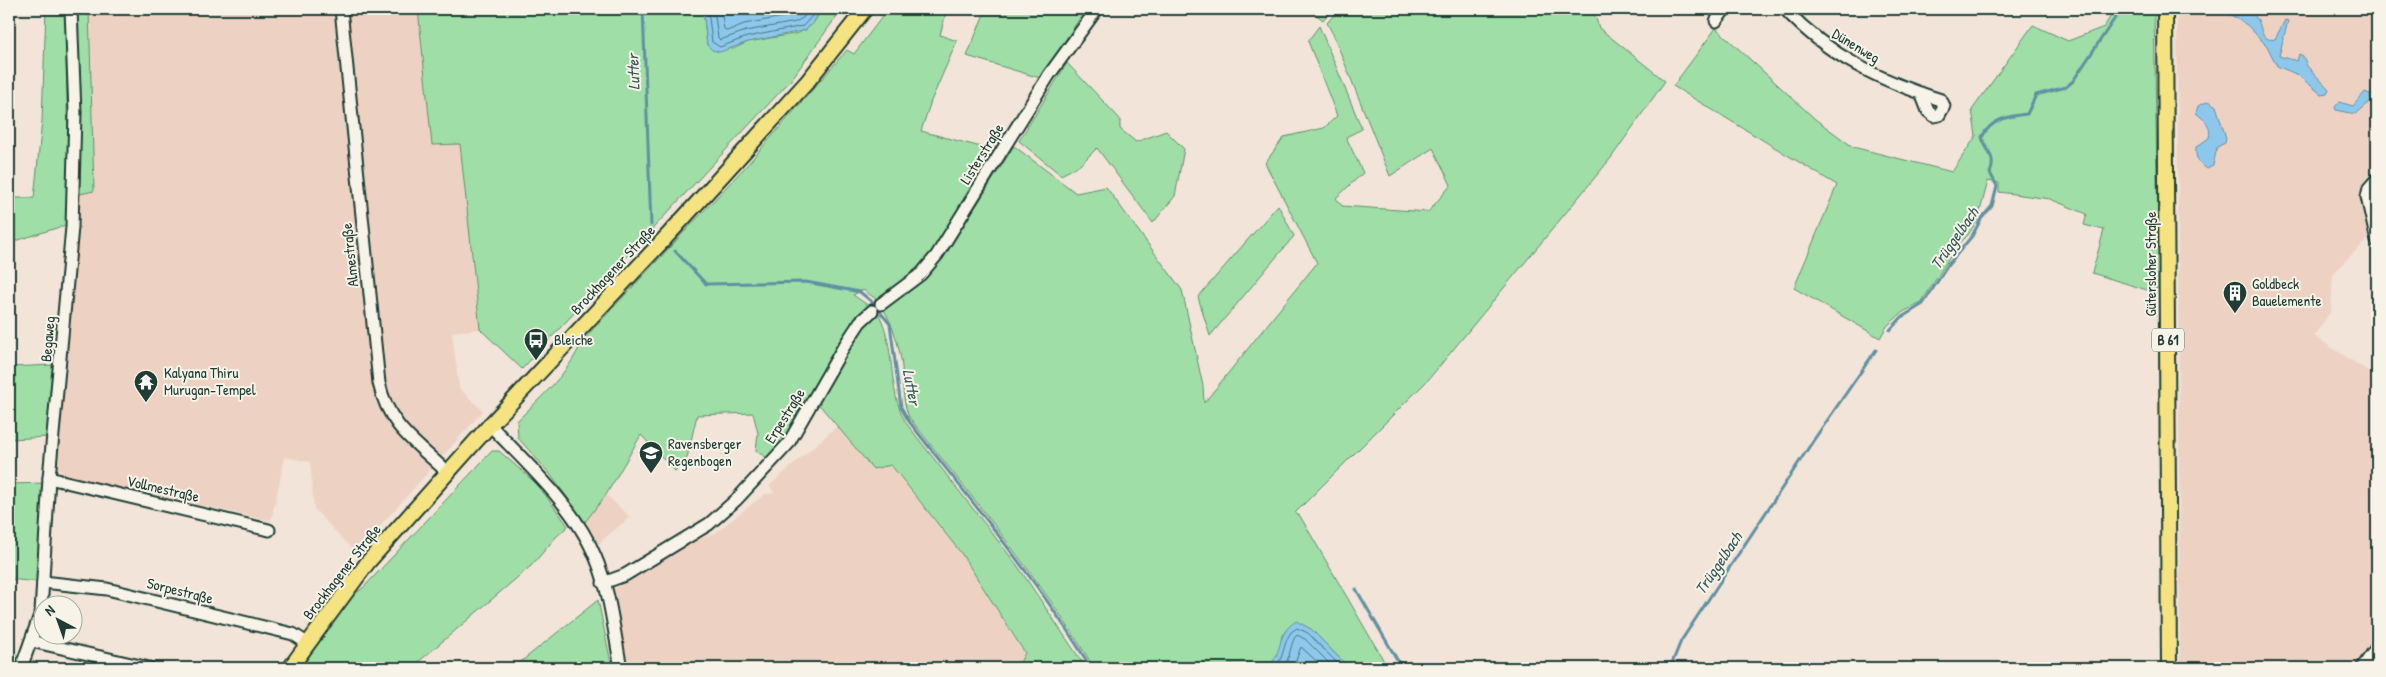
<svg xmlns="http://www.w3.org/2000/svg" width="2386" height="677" font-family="'Patrick Hand',sans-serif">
	<rect width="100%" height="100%" fill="#f2e4d8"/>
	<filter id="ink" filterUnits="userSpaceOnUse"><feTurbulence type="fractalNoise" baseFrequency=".02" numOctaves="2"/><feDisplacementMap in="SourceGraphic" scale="10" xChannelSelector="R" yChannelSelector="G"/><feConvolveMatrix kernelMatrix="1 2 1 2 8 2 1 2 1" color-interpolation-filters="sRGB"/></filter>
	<g filter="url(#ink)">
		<!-- built -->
		<g fill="#edd2c4">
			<polygon points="89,9 418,9 432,145 460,144 480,329 452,332 459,388 483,411 356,553 314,509 310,462 285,457 271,521 64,475 56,466 80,194 94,191"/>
			<polygon points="2177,9 2377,9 2377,278 2369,238 2333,273 2331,311 2314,336 2377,377 2377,668 2180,668"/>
			<polygon points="837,426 873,469 890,465 961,553 1025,653 1017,668 628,668 611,591 683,546 715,533 765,494 774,493 769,486"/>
			<polygon points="606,495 630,517 598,544 585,522"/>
		</g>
		<!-- green -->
		<g fill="#9fdea6" stroke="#5f8e6d">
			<polygon points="46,9 65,9 69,195 66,225 9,243 9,198 34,198 42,121"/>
			<polygon points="76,9 89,9 94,191 80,194"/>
			<polygon points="418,9 703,9 707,45 733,49 748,42 799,33 813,24 817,17 817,9 842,9 791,80 522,369 480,329 460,144 432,145"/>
			<path d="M 888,9 L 947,9 L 940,35 L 957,41 L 931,101 L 921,131 L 996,151 L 933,254 L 918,269 L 876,299 L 863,290 L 853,295 L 869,306 C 828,352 809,413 769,459 L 756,451 L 758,433 L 753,413 L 697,415 L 687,458 L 675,471 L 641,435 L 606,495 L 585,522 L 550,474 L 518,438 L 517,421 C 541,397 570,372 582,341 L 747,165 L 847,50 L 854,54 Z"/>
			<polygon points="986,9 1086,9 1040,78 967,56"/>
			<polygon points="1309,9 1332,9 1323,20"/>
			<path d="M 1339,9 L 1593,9 L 1599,28 L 1665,81 L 1611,158 L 1428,380 L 1295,513 L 1300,516 L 1388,668 L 1349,668 L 1311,629 L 1296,622 L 1282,635 L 1279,654 L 1268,668 L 1241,668 L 1232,664 L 1221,668 L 1094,668 C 1041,579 973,499 909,417 C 902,400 903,385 902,367 C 900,348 893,325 883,308 L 925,278 L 944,257 L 1014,146 L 1076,193 L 1106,187 L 1182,290 L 1203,386 L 1204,403 L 1317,263 L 1265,163 L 1284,137 L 1324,128 L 1337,116 L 1308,41 L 1319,26 L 1362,129 L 1346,137 L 1363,173 L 1336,198 L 1342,206 L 1428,212 L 1451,185 L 1433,148 L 1390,176 L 1333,34 L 1327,23 Z"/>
			<polygon points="2115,9 2154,9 2159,288 2147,290 2092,273 2104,230 2084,225 2087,214 2050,199 1999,192 1999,183 1988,181 1978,219 1968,235 1957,246 1921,303 1903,312 1887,326 1880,338 1794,288 1837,185 1673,86 1716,28 1815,119 1853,147 1952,172 1976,136 1972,110 2033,25 2068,41 2104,27"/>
			<polygon points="1067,63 1120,119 1120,129 1136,142 1166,131 1184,149 1175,196 1153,223 1097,148 1080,165 1061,175 1019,141"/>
			<polygon points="1278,205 1294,236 1210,336 1198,297"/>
			<path d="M 877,311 C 897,345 886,388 906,423 L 1017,565 L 1086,668 L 1017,668 L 1025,653 L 961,553 L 891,465 L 873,469 L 817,402 L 862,324 Z"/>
			<polygon points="54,365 49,437 9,439 9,367"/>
			<polygon points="492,451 499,451 538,485 568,526 556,537 532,565 416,664 419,668 301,668 353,595 363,588"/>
			<polygon points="45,483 37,582 9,579 9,484"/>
			<polygon points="598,600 612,668 513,668"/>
		</g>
		<!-- water -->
		<g fill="#8dc8ec" stroke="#6190a2">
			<polygon points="703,9 817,9 817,17 806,30 748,42 720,52 712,50 707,45"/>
			<path d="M 2229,9 L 2248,9 C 2250,12 2255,15 2258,20 C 2262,29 2262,42 2275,39 L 2285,20 L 2288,21 L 2279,56 L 2297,61 L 2299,54 L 2303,56 L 2307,66 L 2329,89 L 2327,93 L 2321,94 L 2298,75 L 2277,66 L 2267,46 L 2247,25 L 2231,15 Z"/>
			<polygon points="2365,92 2370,94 2371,101 2356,114 2336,110 2335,107 2339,102 2353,106"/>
			<path d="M 2209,101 L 2216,106 L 2226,138 L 2225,143 L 2217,147 L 2213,166 L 2207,169 C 2198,162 2195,158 2196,147 L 2209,138 C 2212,126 2205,120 2196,113 L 2198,106 Z"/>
			<path d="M 1296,621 L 1311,629 L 1349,668 L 1268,668 C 1285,649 1275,635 1296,621 Z"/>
		</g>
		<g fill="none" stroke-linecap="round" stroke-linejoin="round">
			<!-- shore -->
			<g stroke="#4b757e" stroke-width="1">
				<polyline points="708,9 712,42 720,47 747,37 803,26 812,16 812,9"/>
				<polyline points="714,9 718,38 720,40 746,31 796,22 804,17 806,9"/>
				<polyline points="721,9 724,29 727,31 744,24 794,15 798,13 798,9"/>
				<path d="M 1275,668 C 1287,654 1282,635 1297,628 L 1308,633 L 1342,668"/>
				<path d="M 1283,668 C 1291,658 1290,641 1297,635 L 1305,639 L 1334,668"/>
				<polyline points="1293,668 1301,647 1324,668"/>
			</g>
			<!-- stream -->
			<g stroke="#6190a2" stroke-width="3">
				<polyline points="643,9 651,225"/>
				<path d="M 675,251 L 706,284 L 806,282 L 860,292 L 871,301 L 890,324 L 901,407 L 908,420 C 971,501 1038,580 1091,668"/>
				<path d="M 1890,330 L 1902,317 L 1923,304 L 1948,265 L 1972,236 L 1981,219 L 1992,206 L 1997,186 L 1990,173 C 1997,157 1986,151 1982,137 C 1991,119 2009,116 2027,114 L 2036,95 L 2066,87 L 2073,81 L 2121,9"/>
				<polyline points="1356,589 1402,668"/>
				<polyline points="1670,668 1681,641 1813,441 1876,350"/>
			</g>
			<defs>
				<g id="minor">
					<path d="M 341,9 L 379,383 C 389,428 416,442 447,472"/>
					<path d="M 1785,9 C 1830,57 1879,80 1941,100 L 1944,106 L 1939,115 L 1934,116 L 1928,111 L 1921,93"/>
					<polyline points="1716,21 1725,9"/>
					<polyline points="2377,179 2369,188 2367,197 2377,241"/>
					<polyline points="881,304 921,274 937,255 1049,75 1097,9"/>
					<path d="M 490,425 C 526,463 575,507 595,556 C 610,590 614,632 621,668"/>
					<polyline points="49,478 269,530"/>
					<polyline points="43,582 107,589 293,634 307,643"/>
					<polyline points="603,583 625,575 709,524 736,500 788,444 843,348 860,322 872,311"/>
					<polyline points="31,641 149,668"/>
					<polyline points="21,668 41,612 49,478 72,227 75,113 71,9"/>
					<polyline points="2362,668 2377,647"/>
				</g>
				<g id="major">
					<polyline points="2165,9 2169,668"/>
					<polyline points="290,668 368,562 490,425 669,234 807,82 865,9"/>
				</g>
			</defs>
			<!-- minor casing -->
			<use href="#minor" stroke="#1f3d34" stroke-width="15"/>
			<!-- major casing -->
			<use href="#major" stroke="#1f3d34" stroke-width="18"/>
			<!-- minor -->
			<use href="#minor" stroke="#f7f3e8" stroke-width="11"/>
			<!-- major -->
			<use href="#major" stroke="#f5e382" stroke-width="14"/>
		</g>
	</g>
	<!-- icons -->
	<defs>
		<symbol id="building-pin" viewBox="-11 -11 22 30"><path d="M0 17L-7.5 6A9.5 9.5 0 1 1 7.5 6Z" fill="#1f3d34" stroke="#f7f3e8"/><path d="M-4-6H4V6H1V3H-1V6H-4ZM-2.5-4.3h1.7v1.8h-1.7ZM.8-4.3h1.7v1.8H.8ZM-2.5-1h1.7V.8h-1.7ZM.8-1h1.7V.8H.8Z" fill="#fff"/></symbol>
		<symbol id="bus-pin" viewBox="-11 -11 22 30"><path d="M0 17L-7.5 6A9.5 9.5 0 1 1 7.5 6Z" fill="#1f3d34" stroke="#f7f3e8"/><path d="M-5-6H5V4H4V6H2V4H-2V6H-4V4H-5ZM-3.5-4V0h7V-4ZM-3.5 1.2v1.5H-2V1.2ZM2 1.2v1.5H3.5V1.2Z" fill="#fff"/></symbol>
		<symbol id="temple-pin" viewBox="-11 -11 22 30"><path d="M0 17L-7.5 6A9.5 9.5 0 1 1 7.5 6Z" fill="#1f3d34" stroke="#f7f3e8"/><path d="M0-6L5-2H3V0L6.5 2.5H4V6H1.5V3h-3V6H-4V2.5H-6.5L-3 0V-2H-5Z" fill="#fff"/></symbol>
		<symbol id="school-pin" viewBox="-11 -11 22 30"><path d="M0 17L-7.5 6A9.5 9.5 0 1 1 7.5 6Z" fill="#1f3d34" stroke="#f7f3e8"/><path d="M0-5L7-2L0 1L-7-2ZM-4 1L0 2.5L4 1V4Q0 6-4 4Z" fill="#fff"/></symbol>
	</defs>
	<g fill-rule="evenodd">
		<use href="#building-pin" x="2221" y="279" width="28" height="38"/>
		<use href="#bus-pin" x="522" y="326" width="28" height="38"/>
		<use href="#temple-pin" x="132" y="368" width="28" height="38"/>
		<use href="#school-pin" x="637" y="439" width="28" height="38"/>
	</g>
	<g text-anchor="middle" stroke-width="4" stroke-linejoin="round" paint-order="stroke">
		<!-- shield labels -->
		<rect fill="#f7f3e8" stroke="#60746a" stroke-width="1" x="2152" y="328.5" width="32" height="23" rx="4"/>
		<g font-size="14" font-weight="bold" fill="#1f3d34">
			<text x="2168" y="345">B 61</text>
		</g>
		<!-- street labels -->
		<g font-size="15" fill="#1f3d34" stroke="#f7f3e8">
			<text transform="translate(1856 46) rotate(31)" y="5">Dünenweg</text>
			<text transform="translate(982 154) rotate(-58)" y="5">Listerstraße</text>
			<text transform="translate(350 255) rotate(-96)" y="5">Almestraße</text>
			<text transform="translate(2151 264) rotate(-90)" y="5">Gütersloher Straße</text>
			<text transform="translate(613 270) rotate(-47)" y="5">Brockhagener Straße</text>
			<text transform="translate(48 339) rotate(-85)" y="5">Begaweg</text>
			<text transform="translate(785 416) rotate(-58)" y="5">Erpestraße</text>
			<text transform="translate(163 489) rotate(13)" y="5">Vollmestraße</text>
			<text transform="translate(342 572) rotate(-52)" y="5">Brockhagener Straße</text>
			<text transform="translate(180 591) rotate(14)" y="5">Sorpestraße</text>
		</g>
		<!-- poi labels -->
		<g font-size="15" fill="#1f3d34" stroke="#f7f3e8" text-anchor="start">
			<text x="2252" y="289">Goldbeck<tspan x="2252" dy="17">Bauelemente</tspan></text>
			<text x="554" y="345">Bleiche</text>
			<text x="164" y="378">Kalyana Thiru<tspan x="164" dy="17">Murugan-Tempel</tspan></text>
			<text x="668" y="449">Ravensberger<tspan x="668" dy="17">Regenbogen</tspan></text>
		</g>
		<!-- water labels -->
		<g font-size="16" font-style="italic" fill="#355959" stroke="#f7f3e8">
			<text transform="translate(633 72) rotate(-92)" y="6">Lutter</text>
			<text transform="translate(1954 238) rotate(-55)" y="6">Trüggelbach</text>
			<text transform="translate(912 387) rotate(79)" y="6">Lutter</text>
			<text transform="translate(1718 563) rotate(-56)" y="6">Trüggelbach</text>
		</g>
	</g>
	<!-- margin -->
	<rect width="2386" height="677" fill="none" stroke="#f7f3e8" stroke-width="30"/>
	<rect x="15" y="15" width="2356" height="647" fill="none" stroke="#1f3d34" stroke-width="2" filter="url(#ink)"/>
	<!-- north arrow -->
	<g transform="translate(58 620) rotate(319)"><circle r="24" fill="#f7f3e8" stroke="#a1aaa0"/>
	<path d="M0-4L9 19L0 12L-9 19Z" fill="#1f3d34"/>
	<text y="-8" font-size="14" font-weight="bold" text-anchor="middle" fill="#1f3d34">N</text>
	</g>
</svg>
